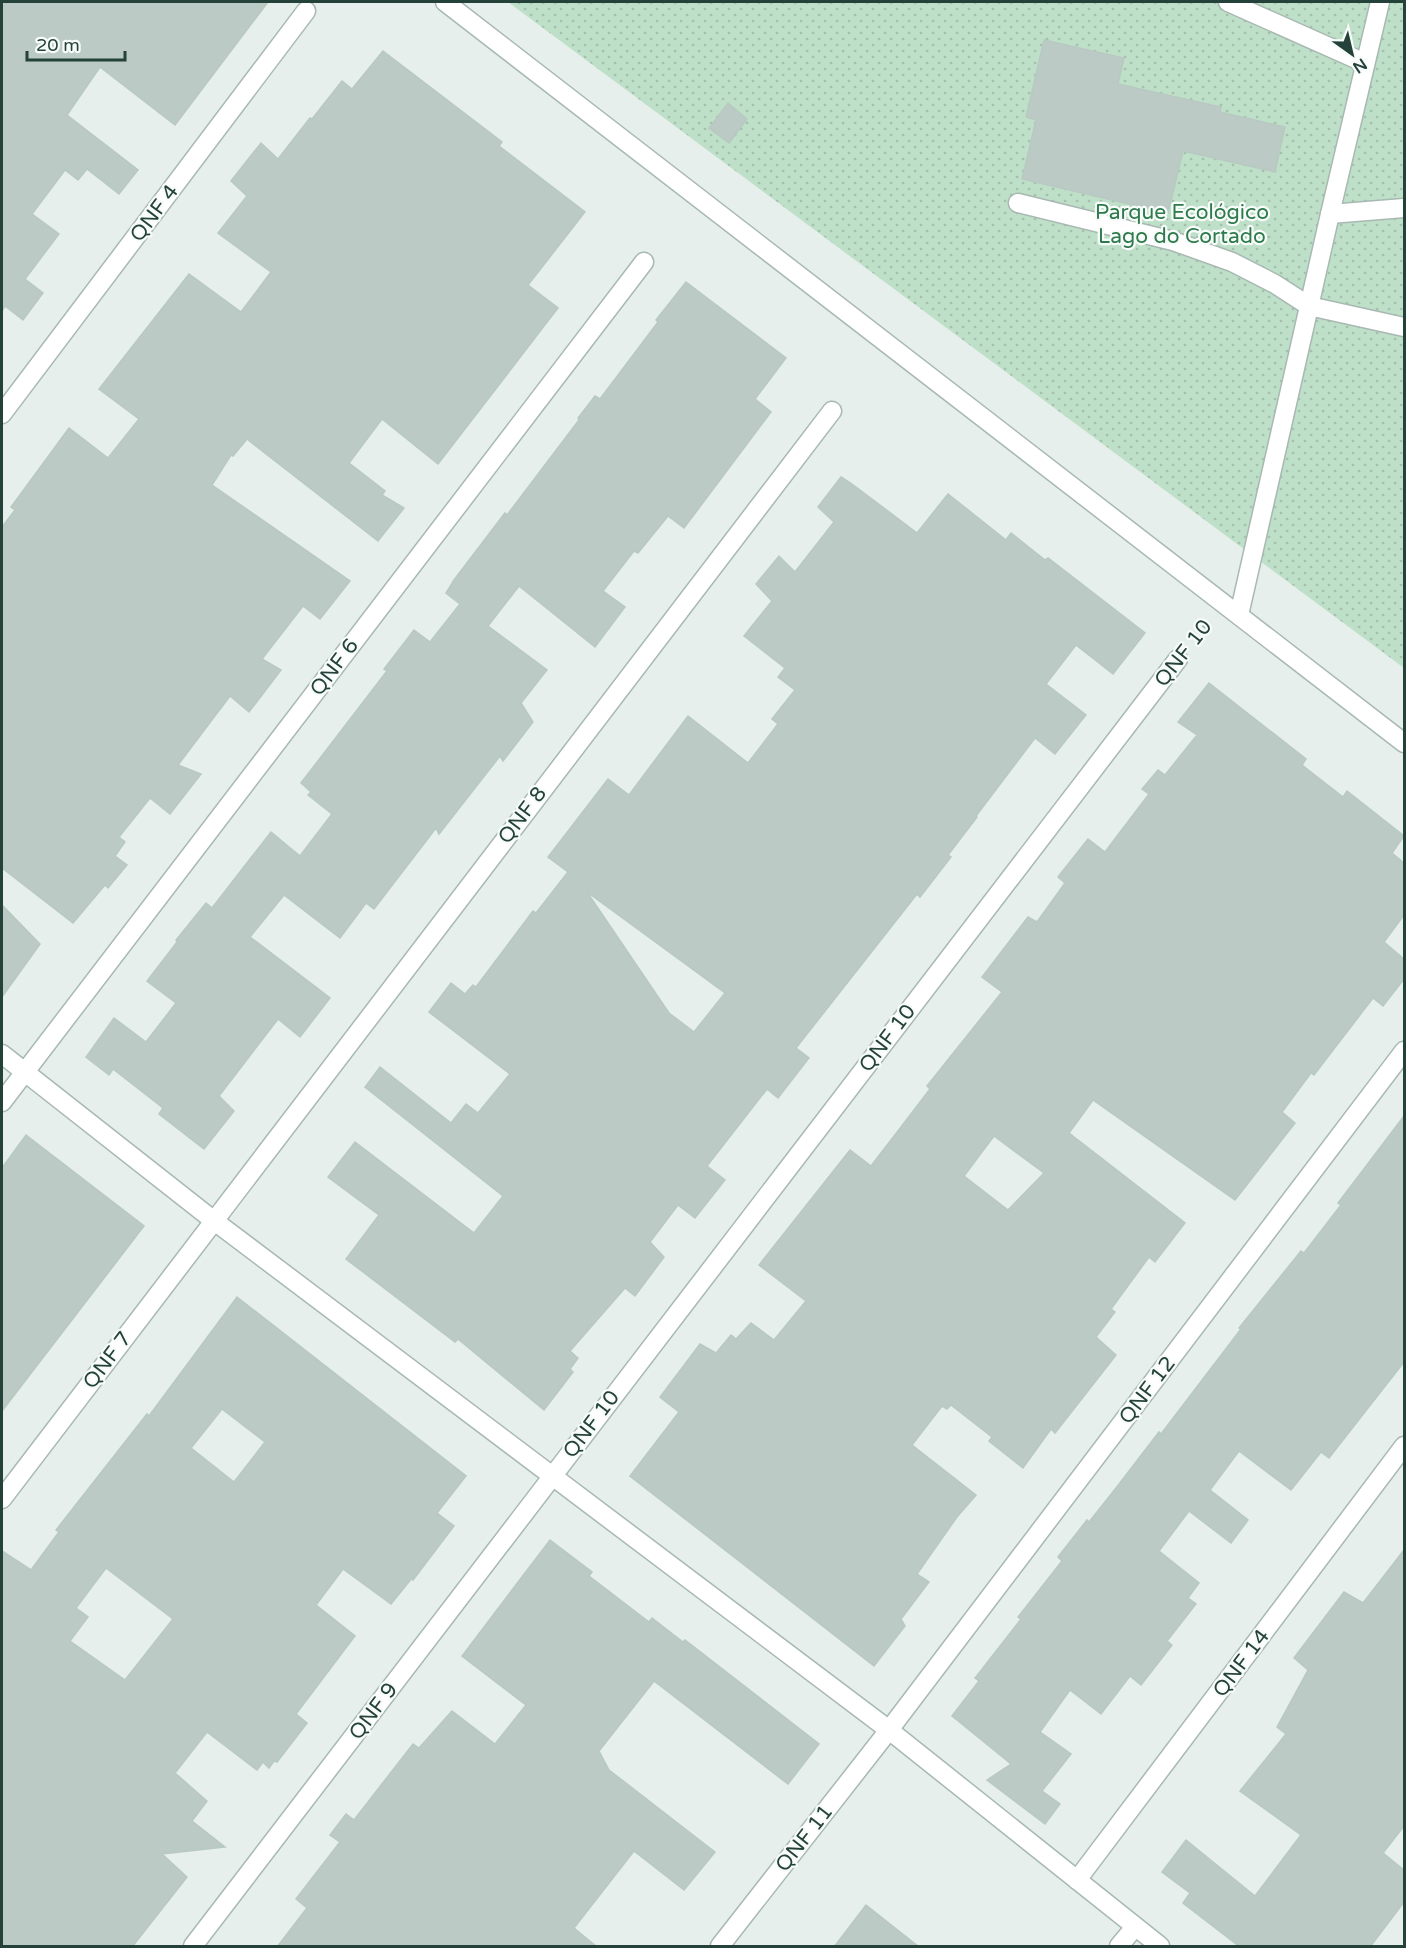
<svg xmlns="http://www.w3.org/2000/svg" width="1406" height="1948" font-family="'Varela Round',sans-serif">
	<defs>
		<pattern id="park-dots" width="8" height="8" patternUnits="userSpaceOnUse" patternTransform="scale(1.5)"><rect width="8" height="8" fill="#bfe0c8"/><path d="M2 2h.1M6 6h.1" fill="none" stroke="#a4c1ad" stroke-width="1.8" stroke-linecap="round"/></pattern>
	</defs>
	<rect width="100%" height="100%" fill="#e6efeb"/>
	<!-- park -->
	<polygon fill="url(#park-dots)" points="508,2 1404,2 1404,668"/>
	<!-- building -->
	<g fill="#bbcac4" stroke="#b8c9c2" stroke-width="1.5" fill-rule="evenodd">
		<polygon points="2,2 268,2 175,125 100,67 67,115 138,170 119,194 87,169 78,180 65,170 32,214 59,234 25,279 43,293 23,320 5,306 2,311"/>
		<polygon points="1044,40 1124,58 1118,84 1221,107 1220,112 1285,127 1275,172 1183,151 1168,213 1022,179 1036,120 1026,117"/>
		<polygon points="383,51 502,142 499,146 585,212 528,285 558,308 438,464 382,419 349,463 385,491 382,495 404,508 378,541 247,439 233,456 231,455 212,485 350,581 320,619 303,606 262,659 281,670 249,712 230,696 178,765 201,774 170,814 150,798 119,837 125,842 115,856 127,865 108,888 105,885 73,923 2,868 2,527 15,510 11,507 69,428 108,458 139,419 99,389 189,274 241,312 271,272 218,233 247,196 231,181 261,143 278,159 310,118 312,119 342,81 352,89"/>
		<polygon points="728,103 747,119 729,143 709,128"/>
		<polygon points="686,282 786,358 755,399 771,412 684,528 668,516 638,553 634,551 603,591 625,607 595,647 519,586 488,626 547,670 521,703 533,722 503,761 500,756 439,834 436,828 374,909 366,903 340,938 284,895 250,937 330,998 300,1037 278,1019 219,1096 234,1111 204,1149 159,1114 163,1108 113,1069 109,1075 86,1057 114,1018 146,1042 176,1003 147,981 177,942 176,940 206,903 212,908 271,832 300,856 332,814 308,795 311,792 301,783 387,671 384,669 414,630 430,642 460,604 446,593 454,580 505,513 507,515 579,420 578,418 595,396 600,399 658,322 656,320"/>
		<path d="M 841,477 L 852,484 L 917,533 L 948,494 L 1006,540 L 1011,533 L 1045,560 L 1048,558 L 1145,633 L 1113,674 L 1076,645 L 1046,684 L 1086,715 L 1055,754 L 1035,738 L 976,816 L 977,817 L 948,855 L 951,857 L 920,897 L 917,894 L 796,1048 L 809,1058 L 778,1098 L 767,1089 L 707,1166 L 725,1180 L 695,1218 L 678,1205 L 650,1242 L 664,1257 L 635,1296 L 625,1288 L 570,1351 L 578,1358 L 570,1369 L 573,1372 L 544,1410 L 458,1339 L 455,1342 L 346,1259 L 379,1215 L 328,1177 L 355,1142 L 474,1233 L 503,1196 L 365,1087 L 380,1067 L 451,1123 L 466,1104 L 478,1113 L 510,1074 L 429,1012 L 451,983 L 465,994 L 473,985 L 476,987 L 533,911 L 536,913 L 568,872 L 548,857 L 608,779 L 629,795 L 688,716 L 748,763 L 778,724 L 772,719 L 795,690 L 778,677 L 785,668 L 744,636 L 772,601 L 756,584 L 779,556 L 795,572 L 834,522 L 818,507 ZM 587,892 L 725,993 L 694,1032 L 669,1013 Z"/>
		<path d="M 1209,683 L 1306,759 L 1302,765 L 1343,797 L 1347,791 L 1404,836 L 1392,853 L 1404,863 L 1404,915 L 1384,942 L 1404,959 L 1404,979 L 1383,1006 L 1373,998 L 1314,1075 L 1311,1073 L 1282,1112 L 1295,1123 L 1235,1200 L 1093,1100 L 1069,1133 L 1185,1223 L 1155,1262 L 1149,1257 L 1111,1309 L 1115,1312 L 1096,1337 L 1116,1355 L 1055,1433 L 1051,1429 L 1023,1468 L 989,1441 L 992,1437 L 951,1405 L 947,1409 L 942,1406 L 912,1445 L 976,1495 L 957,1517 L 917,1574 L 929,1582 L 901,1619 L 905,1626 L 874,1666 L 630,1476 L 679,1412 L 660,1397 L 700,1344 L 716,1353 L 731,1335 L 736,1339 L 751,1323 L 774,1340 L 806,1301 L 759,1265 L 850,1150 L 871,1166 L 901,1127 L 930,1089 L 927,1086 L 1002,992 L 982,977 L 1028,917 L 1037,922 L 1065,883 L 1058,877 L 1088,839 L 1105,852 L 1149,794 L 1142,789 L 1158,770 L 1165,775 L 1197,735 L 1178,722 ZM 994,1136 L 1044,1173 L 1008,1210 L 964,1176 Z"/>
		<polygon points="2,905 40,944 2,997"/>
		<polygon points="1404,1116 1404,1362 1329,1458 1321,1452 1291,1490 1239,1451 1210,1490 1248,1520 1231,1543 1189,1511 1159,1551 1199,1583 1188,1598 1196,1604 1167,1641 1172,1645 1141,1685 1130,1676 1101,1714 1070,1690 1040,1732 1071,1754 1042,1791 1060,1804 1045,1824 987,1780 1011,1764 952,1716 979,1681 975,1678 1021,1619 1018,1617 1062,1561 1058,1557 1087,1520 1089,1522 1116,1488 1159,1432 1161,1434 1241,1329 1239,1328 1301,1251 1304,1253 1341,1205 1338,1203"/>
		<polygon points="26,1135 144,1226 2,1411 2,1168"/>
		<path d="M 237,1297 L 466,1476 L 437,1513 L 454,1526 L 413,1580 L 412,1578 L 391,1604 L 343,1569 L 316,1605 L 355,1636 L 296,1714 L 307,1723 L 277,1762 L 274,1761 L 269,1768 L 263,1762 L 257,1770 L 207,1732 L 175,1773 L 207,1801 L 192,1821 L 225,1847 L 162,1854 L 187,1877 L 132,1947 L 2,1947 L 2,1551 L 31,1570 L 59,1532 L 56,1530 L 147,1414 L 149,1416 ZM 222,1409 L 265,1442 L 234,1482 L 191,1448 ZM 106,1568 L 173,1619 L 125,1680 L 70,1641 L 88,1617 L 76,1608 Z"/>
		<polygon points="550,1540 592,1572 589,1576 649,1622 652,1618 683,1642 685,1640 819,1744 788,1784 654,1681 599,1751 609,1770 715,1852 684,1890 634,1851 574,1928 597,1947 277,1947 307,1908 296,1899 340,1842 330,1835 346,1814 354,1820 413,1744 419,1748 452,1711 495,1744 526,1705 462,1656"/>
		<polygon points="1404,1550 1404,1826 1383,1853 1404,1870 1404,1902 1370,1947 1240,1947 1183,1903 1190,1893 1162,1872 1186,1840 1255,1896 1301,1835 1240,1791 1286,1734 1277,1727 1308,1670 1294,1658 1344,1592 1363,1603"/>
		<polygon points="866,1905 919,1947 834,1947"/>
	</g>
	<g fill="none" stroke-linecap="round" stroke-linejoin="round">
		<defs>
			<g id="minor">
				<polyline points="445,2 1404,743"/>
				<polyline points="1228,2 1365,63"/>
				<polyline points="1018,203 1173,241 1232,262 1275,284 1309,306 1404,327"/>
				<polyline points="1330,214 1404,208"/>
				<polyline points="2,414 306,11"/>
				<polyline points="1239,615 1330,214 1380,2"/>
				<polyline points="2,1054 213,1220 889,1730 1160,1946"/>
				<polyline points="2,1102 644,262"/>
				<polyline points="2,1499 832,411"/>
				<polyline points="1077,1880 1404,1446"/>
				<polyline points="193,1946 1178,659"/>
				<polyline points="720,1946 889,1730 1404,1051"/>
				<polyline points="1119,1946 1135,1927"/>
			</g>
		</defs>
		<!-- minor casing -->
		<use href="#minor" stroke="#a8b8b2" stroke-width="21"/>
		<!-- path -->
		<polyline stroke="#86b3a5" stroke-width="4" stroke-dasharray="3 4.5" stroke-linecap="butt" points="1194,639 1208,622"/>
		<!-- minor -->
		<use href="#minor" stroke="#fff" stroke-width="18"/>
	</g>
	<g text-anchor="middle" stroke-width="4.5" stroke-linejoin="round" paint-order="stroke">
		<!-- park labels -->
		<g font-size="21" fill="#2d7a4b" stroke="#f7fbf9">
			<text x="1182" y="219">Parque Ecológico<tspan x="1182" dy="24">Lago do Cortado</tspan></text>
		</g>
		<!-- street labels -->
		<g font-size="21" fill="#24423a" stroke="#f7fbf9">
			<text transform="translate(154 213) rotate(-53)" y="7">QNF 4</text>
			<text transform="translate(1183 653) rotate(-52)" y="7">QNF 10</text>
			<text transform="translate(334 667) rotate(-53)" y="7">QNF 6</text>
			<text transform="translate(522 815) rotate(-53)" y="7">QNF 8</text>
			<text transform="translate(887 1038) rotate(-53)" y="7">QNF 10</text>
			<text transform="translate(107 1360) rotate(-53)" y="7">QNF 7</text>
			<text transform="translate(1147 1390) rotate(-53)" y="7">QNF 12</text>
			<text transform="translate(591 1424) rotate(-53)" y="7">QNF 10</text>
			<text transform="translate(1241 1663) rotate(-53)" y="7">QNF 14</text>
			<text transform="translate(373 1711) rotate(-53)" y="7">QNF 9</text>
			<text transform="translate(804 1838) rotate(-52)" y="7">QNF 11</text>
		</g>
	</g>
	<!-- border -->
	<rect width="1406" height="1948" fill="none" stroke="#24423a" stroke-width="6"/>
	<!-- north arrow -->
	<g transform="translate(1352 54) rotate(146)" stroke="#f7fbf9" stroke-width="4.5" paint-order="stroke">
	<path d="M0-4.5L10 22L0 15L-10 22Z" fill="#24423a"/>
	<text y="-9" font-size="16" font-weight="bold" text-anchor="middle" fill="#24423a">N</text>
	</g>
	<!-- scale -->
	<path d="M27 51v9h98v-9" fill="none" stroke="#24423a" stroke-width="3"/>
	<text x="36" y="51" font-size="18" fill="#24423a" stroke="#f7fbf9" stroke-width="4.5" paint-order="stroke">20 m</text>
</svg>
